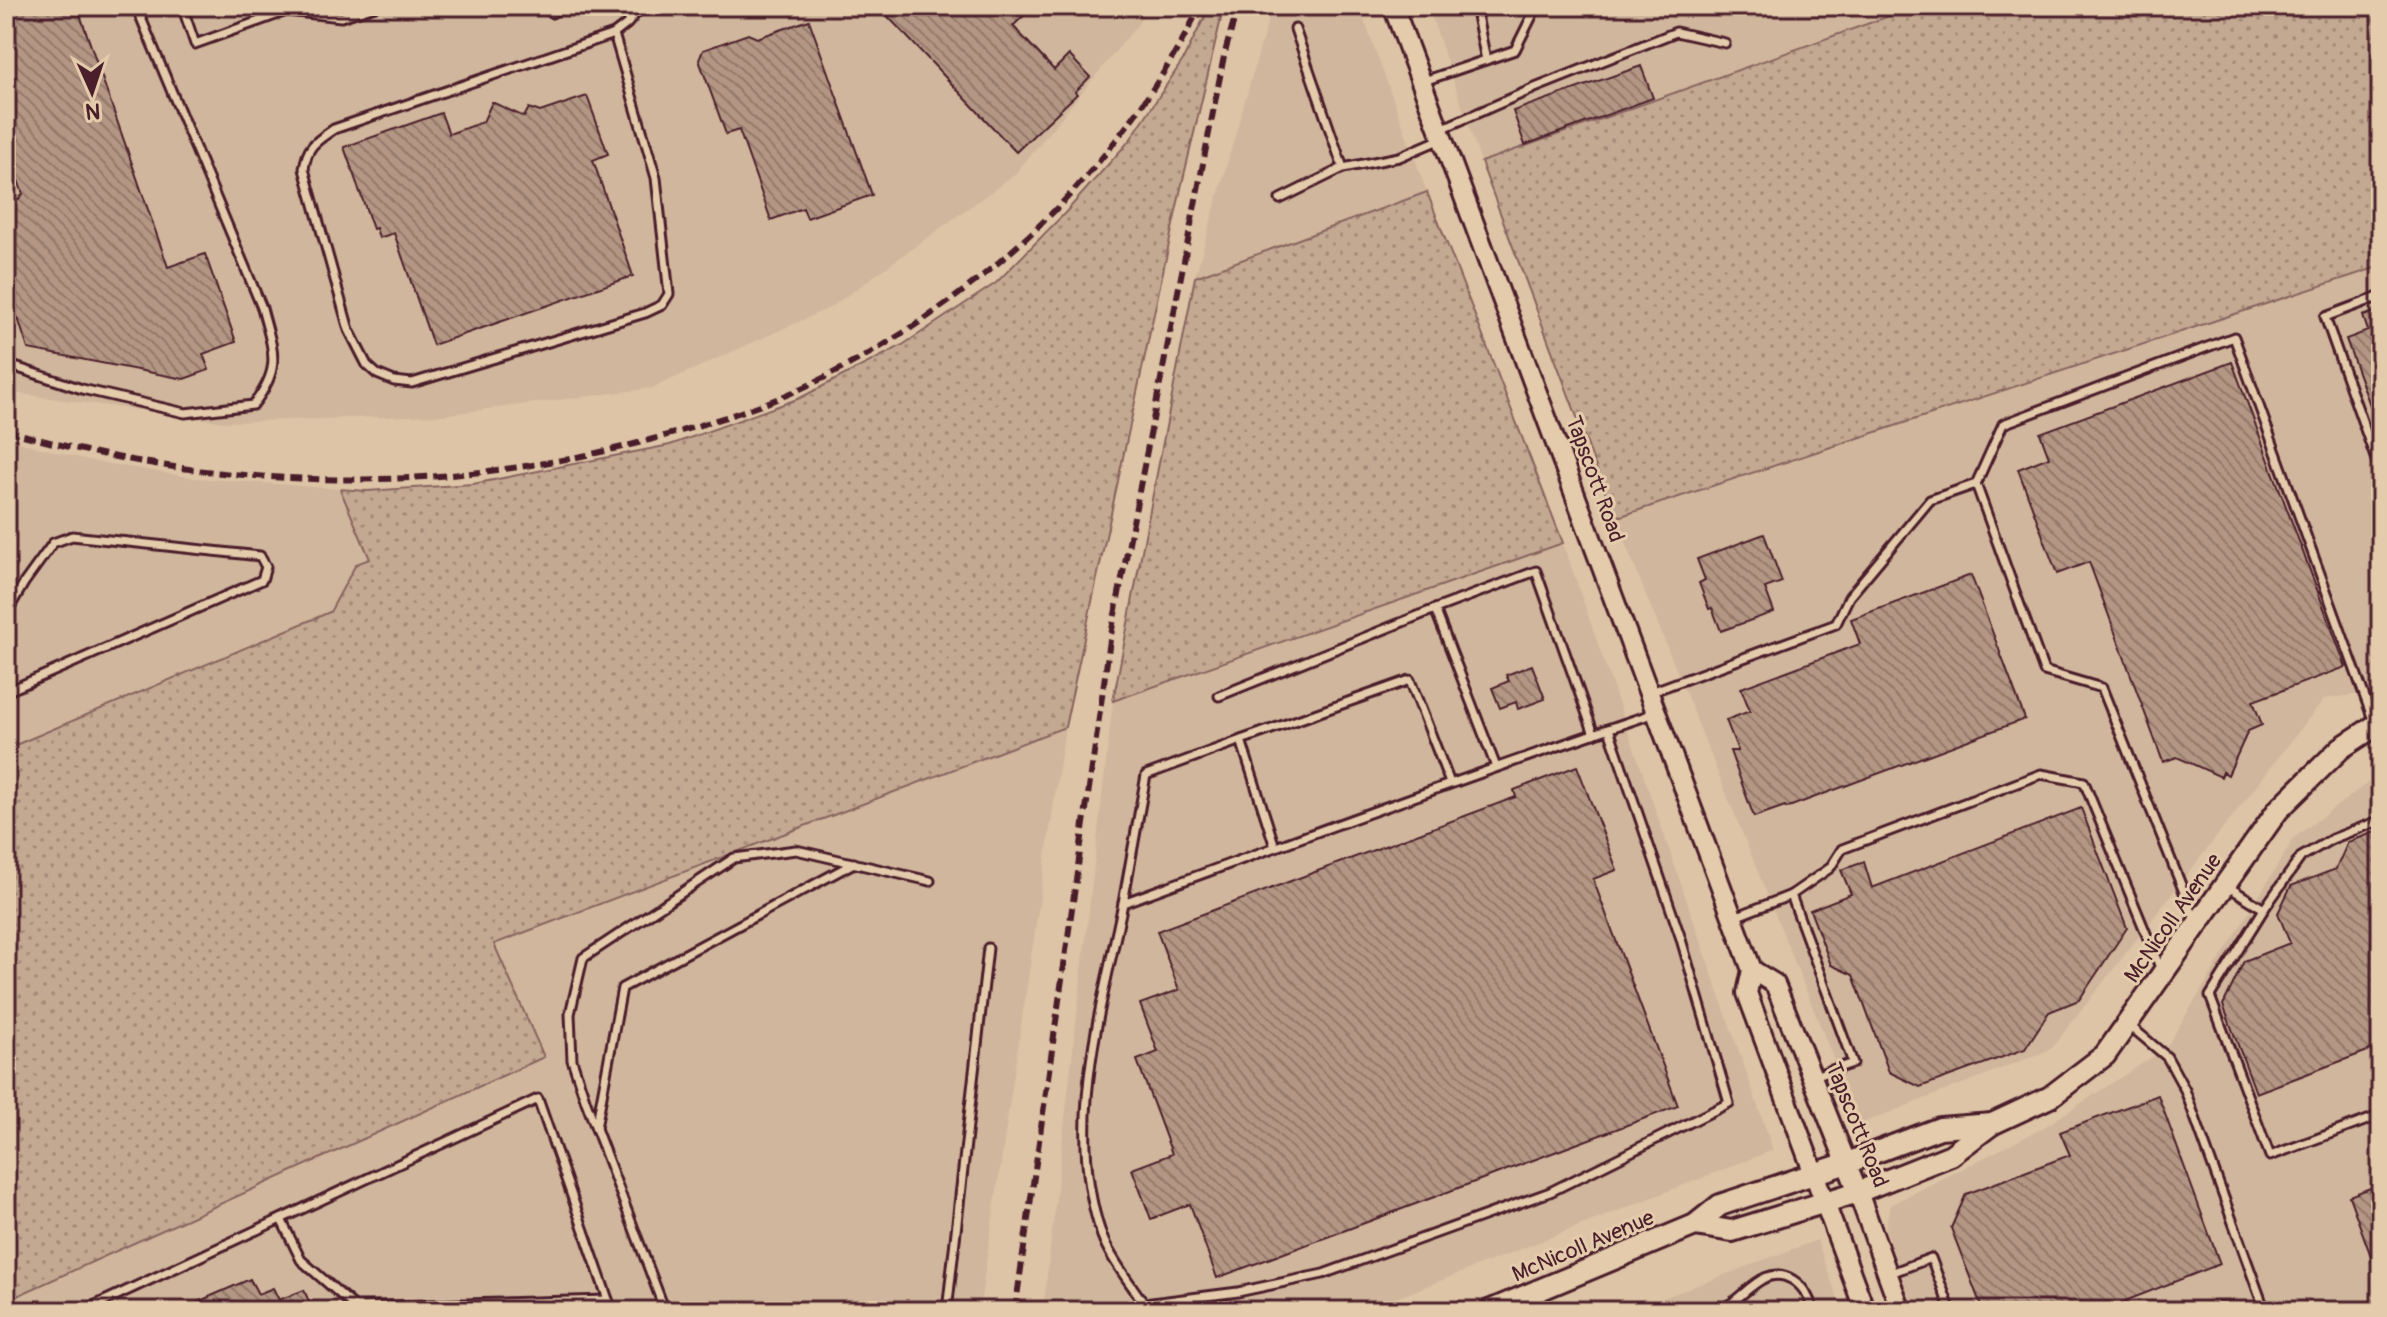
<svg xmlns="http://www.w3.org/2000/svg" width="2387" height="1317" viewBox="0 0 2387 1317" font-family="Pangolin,sans-serif">
  <style>
    .built { fill: #d0b69c }
    .grass { fill: url(#grass-dots); stroke: #87645e; stroke-width: 2 }
    .building { fill: url(#building-back-hatch); stroke: #4a1f2b; stroke-width: 2 }
    .lines { fill: none; stroke-linecap: round; stroke-linejoin: round }
    .service-casing { stroke: #4a1f2b; stroke-width: 13 }
    .tertiary-casing { stroke: #4a1f2b; stroke-width: 24 }
    .secondary-casing { stroke: #4a1f2b; stroke-width: 26 }
    .service { stroke: #e3cbab; stroke-width: 7 }
    .tertiary { stroke: #e3cbab; stroke-width: 18 }
    .secondary { stroke: #e3cbab; stroke-width: 20 }
    .rail { stroke: #4a1f2b; stroke-width: 6; stroke-dasharray: 12 6; stroke-linecap: butt }
    .labels { text-anchor: middle; dominant-baseline: central; stroke-width: 6; stroke-linejoin: round; paint-order: stroke }
    .street-label { font-size: 22px; fill: #4a1f2b; stroke: #e3cbab }
  </style>
  <defs>
    <pattern id="grass-dots" width="8" height="8" patternUnits="userSpaceOnUse" patternTransform="scale(2)"><rect width="8" height="8" fill="#c4a992"/><path d="M2 2h.1M6 6h.1" fill="none" stroke="#a18977" stroke-width="1.8" stroke-linecap="round"/></pattern>
    <pattern id="building-back-hatch" width="6" height="6" patternUnits="userSpaceOnUse" patternTransform="scale(2)"><rect width="6" height="6" fill="#b39683"/><path d="M-1 5l2 2M0 0l6 6M5-1l2 2" fill="none" stroke="#947a6b"/></pattern>
  </defs>
  <rect width="100%" height="100%" fill="#ddc4a6"/>
  <filter id="ink" filterUnits="userSpaceOnUse"><feTurbulence type="fractalNoise" baseFrequency=".0125" numOctaves="2"/><feDisplacementMap in="SourceGraphic" scale="16" xChannelSelector="R" yChannelSelector="G"/><feConvolveMatrix kernelMatrix="1 2 1 2 8 2 1 2 1" color-interpolation-filters="sRGB"/></filter>
  <g filter="url(#ink)">
    <g class="built">
      <polygon points="6,6 1147,6 1138,24 1014,175 831,307 652,388 442,415 225,422 6,392"/>
      <polygon points="1272,6 1359,6 1427,192 1195,277"/>
      <polygon points="1428,6 1917,6 1481,162"/>
      <polygon points="2381,266 2381,691 2324,699 2051,1049 1860,1124 1615,518"/>
      <polygon points="6,439 92,461 195,478 340,489 370,559 356,565 330,612 6,749"/>
      <polygon points="1563,543 1773,1150 1363,1311 1043,1311 1113,701"/>
      <polygon points="1065,727 979,1311 6,1311 6,1301 543,1057 493,944"/>
      <polygon points="2381,773 2381,1311 1914,1311 1885,1229 1890,1205 2043,1128 2166,1048 2295,837"/>
      <polygon points="1817,1240 1842,1311 1629,1311"/>
    </g>
    <g class="grass">
      <polygon points="1210,6 1224,6 1181,188 1065,727 494,944 544,1057 6,1301 6,749 330,612 356,564 370,559 340,489 367,491 473,484 670,445 800,398 901,346 996,283 1065,213 1130,140 1183,60"/>
      <polygon points="1917,6 2381,6 2381,266 1615,518 1481,162"/>
      <polygon points="1427,192 1563,543 1113,701 1195,277"/>
    </g>
    <g class="building">
      <polygon points="6,6 77,6 168,267 205,254 236,342 203,354 209,370 184,379 28,349 18,318 6,316 6,214 23,194 6,147"/>
      <polygon points="878,6 1034,6 1013,26 1054,70 1069,55 1090,77 1075,92 1077,94 1016,152"/>
      <polygon points="809,20 872,195 807,218 803,208 771,220 739,130 726,134 699,60 703,50 748,34 757,38"/>
      <polygon points="1641,66 1653,98 1525,145 1513,111"/>
      <polygon points="587,96 608,154 593,160 633,276 433,345 394,233 379,238 376,228 373,229 344,147 441,113 449,134 483,122 492,102 524,117 529,108 540,112"/>
      <polygon points="2381,310 2381,429 2379,430 2346,339 2368,331 2363,316"/>
      <polygon points="2232,362 2346,667 2253,701 2262,725 2248,731 2228,775 2223,772 2221,777 2177,757 2163,762 2089,562 2057,574 2018,469 2049,457 2040,433"/>
      <polygon points="1764,534 1782,582 1765,588 1774,612 1721,631 1712,608 1709,609 1699,583 1705,580 1697,559"/>
      <polygon points="1971,575 2025,719 1786,808 1785,806 1754,817 1730,751 1738,751 1726,720 1750,711 1741,688 1860,644 1851,619"/>
      <polygon points="1532,665 1545,699 1518,709 1516,702 1500,708 1492,688 1509,681 1506,675"/>
      <polygon points="1577,766 1617,870 1593,879 1678,1106 1217,1278 1190,1204 1151,1219 1132,1169 1172,1154 1137,1060 1158,1052 1140,1004 1179,990 1157,931 1516,797 1514,790"/>
      <polygon points="2081,808 2127,928 2079,1000 2049,1012 2025,1049 1920,1087 1889,1072 1853,975 1831,965 1810,910 1851,894 1841,870 1864,862 1872,888"/>
      <polygon points="2381,830 2381,1046 2256,1093 2223,1005 2244,961 2290,943 2278,913 2291,886 2336,869 2348,842"/>
      <polygon points="2158,1095 2220,1264 2125,1301 2129,1311 1983,1311 1951,1228 1966,1194 2070,1155 2060,1132"/>
      <polygon points="2381,1184 2381,1277 2379,1278 2349,1196"/>
      <polygon points="250,1279 258,1294 273,1288 279,1300 304,1290 313,1311 177,1311"/>
    </g>
    <g class="lines">
      <g class="service-casing">
        <g id="service">
          <polyline points="182,6 195,44 287,11 341,17 375,6"/>
          <polyline points="545,6 552,13 562,6"/>
          <polyline points="1475,6 1486,60"/>
          <polyline points="1295,29 1343,168"/>
          <path d="M614 34 656 178 669 294 662 305 645 313 412 383 394 381 377 374 367 365 349 330 304 169C307 146 315 142 334 129L614 34 627 24 642 6"/>
          <polyline points="1424,81 1515,50 1537,6"/>
          <polyline points="1441,129 1535,88 1676,32 1725,43"/>
          <polyline points="1280,199 1343,168 1399,157 1441,139"/>
          <polyline points="2381,296 2325,317 2381,474"/>
          <path d="M6 364 82 389 185 413 253 405C283 367 273 351 262 308L136 6"/>
          <polyline points="1976,484 2044,671 2102,688 2196,922"/>
          <polyline points="6,614 24,583 53,543 72,536 260,556 266,567 262,580 6,692"/>
          <polyline points="1651,692 1836,624 1849,597 1930,500 1976,484 2003,424 2234,337 2375,725"/>
          <polyline points="1219,696 1435,609"/>
          <path d="M1609 729 1680 936 1729 1103 1550 1192 1323 1274 1238 1292 1144 1304C1131 1284 1110 1258 1102 1236 1064 1127 1101 1011 1123 903 1300 838 1476 773 1655 713"/>
          <polyline points="1241,740 1410,680 1450,783"/>
          <polyline points="1496,767 1435,609 1536,571 1594,734"/>
          <polyline points="2227,886 2264,909 2301,857 2332,839 2381,820"/>
          <polyline points="1791,895 1830,868 1842,849 2041,774 2084,782 2161,970"/>
          <polyline points="1123,903 1146,775 1241,740 1275,847"/>
          <polyline points="2264,909 2210,996 2270,1156 2381,1115"/>
          <polyline points="1735,917 1791,895 1853,1063 1814,1076"/>
          <polyline points="2129,1025 2167,1057 2185,1090 2265,1311"/>
          <polyline points="596,1128 622,988 854,863"/>
          <polyline points="281,1219 301,1260 355,1307"/>
          <polyline points="1888,1274 1931,1258 1951,1311"/>
          <polyline points="83,1311 538,1099 612,1311"/>
          <polyline points="352,1311 355,1307 608,1300"/>
          <polyline points="665,1311 586,1102 572,1060 570,1014 583,958 734,858 796,850 930,881"/>
          <polyline points="947,1311 988,948"/>
          <path d="M1716 1311C1722 1308 1728 1306 1733 1302 1751 1288 1769 1265 1793 1280 1804 1287 1809 1298 1814 1311"/>
        </g>
      </g>
      <g class="tertiary-casing">
        <g id="tertiary">
          <polyline points="1393,6 1752,970 1747,993 1865,1311"/>
          <polyline points="1752,970 1775,984 1858,1192 1901,1311"/>
        </g>
      </g>
      <g class="secondary-casing">
        <g id="secondary">
          <polyline points="1695,1225 1732,1231 1858,1192 1951,1155 1992,1124 2050,1097 2105,1055 2278,810 2341,748 2381,722"/>
          <polyline points="1489,1311 1695,1225 1720,1205 1847,1163 1940,1128 1992,1124"/>
        </g>
      </g>
      <use href="#service" class="service"/>
      <use href="#tertiary" class="tertiary"/>
      <use href="#secondary" class="secondary"/>
      <g class="rail">
        <path d="M6 430C228 496 472 497 694 427 729 416 765 405 798 390 902 343 999 272 1076 188 1125 133 1168 73 1200 6"/>
        <polyline points="1015,1311 1110,640 1224,56 1238,6"/>
      </g>
    </g>
  </g>
  <g class="labels">
    <g class="street-label">
      <text transform="translate(1595 479) rotate(70)">Tapscott Road</text>
      <text transform="translate(2173 918) rotate(-55)">McNicoll Avenue</text>
      <text transform="translate(1857 1125) rotate(68)">Tapscott Road</text>
      <text transform="translate(1583 1246) rotate(-23)">McNicoll Avenue</text>
    </g>
  </g>
  <rect width="2387" height="1317" fill="none" stroke="#e3cbab" stroke-width="32"/>
  <rect x="16" y="16" width="2355" height="1285" fill="none" stroke="#4a1f2b" stroke-width="3" filter="url(#ink)"/>
  <g transform="translate(92 92) rotate(177)" stroke="#e3cbab" stroke-width="6" paint-order="stroke">
  <path d="M0-6L14 30L0 20L-14 30Z" fill="#4a1f2b"/>
  <text y="-12" font-size="22" font-weight="bold" text-anchor="middle" fill="#4a1f2b">N</text>
  </g>
</svg>
